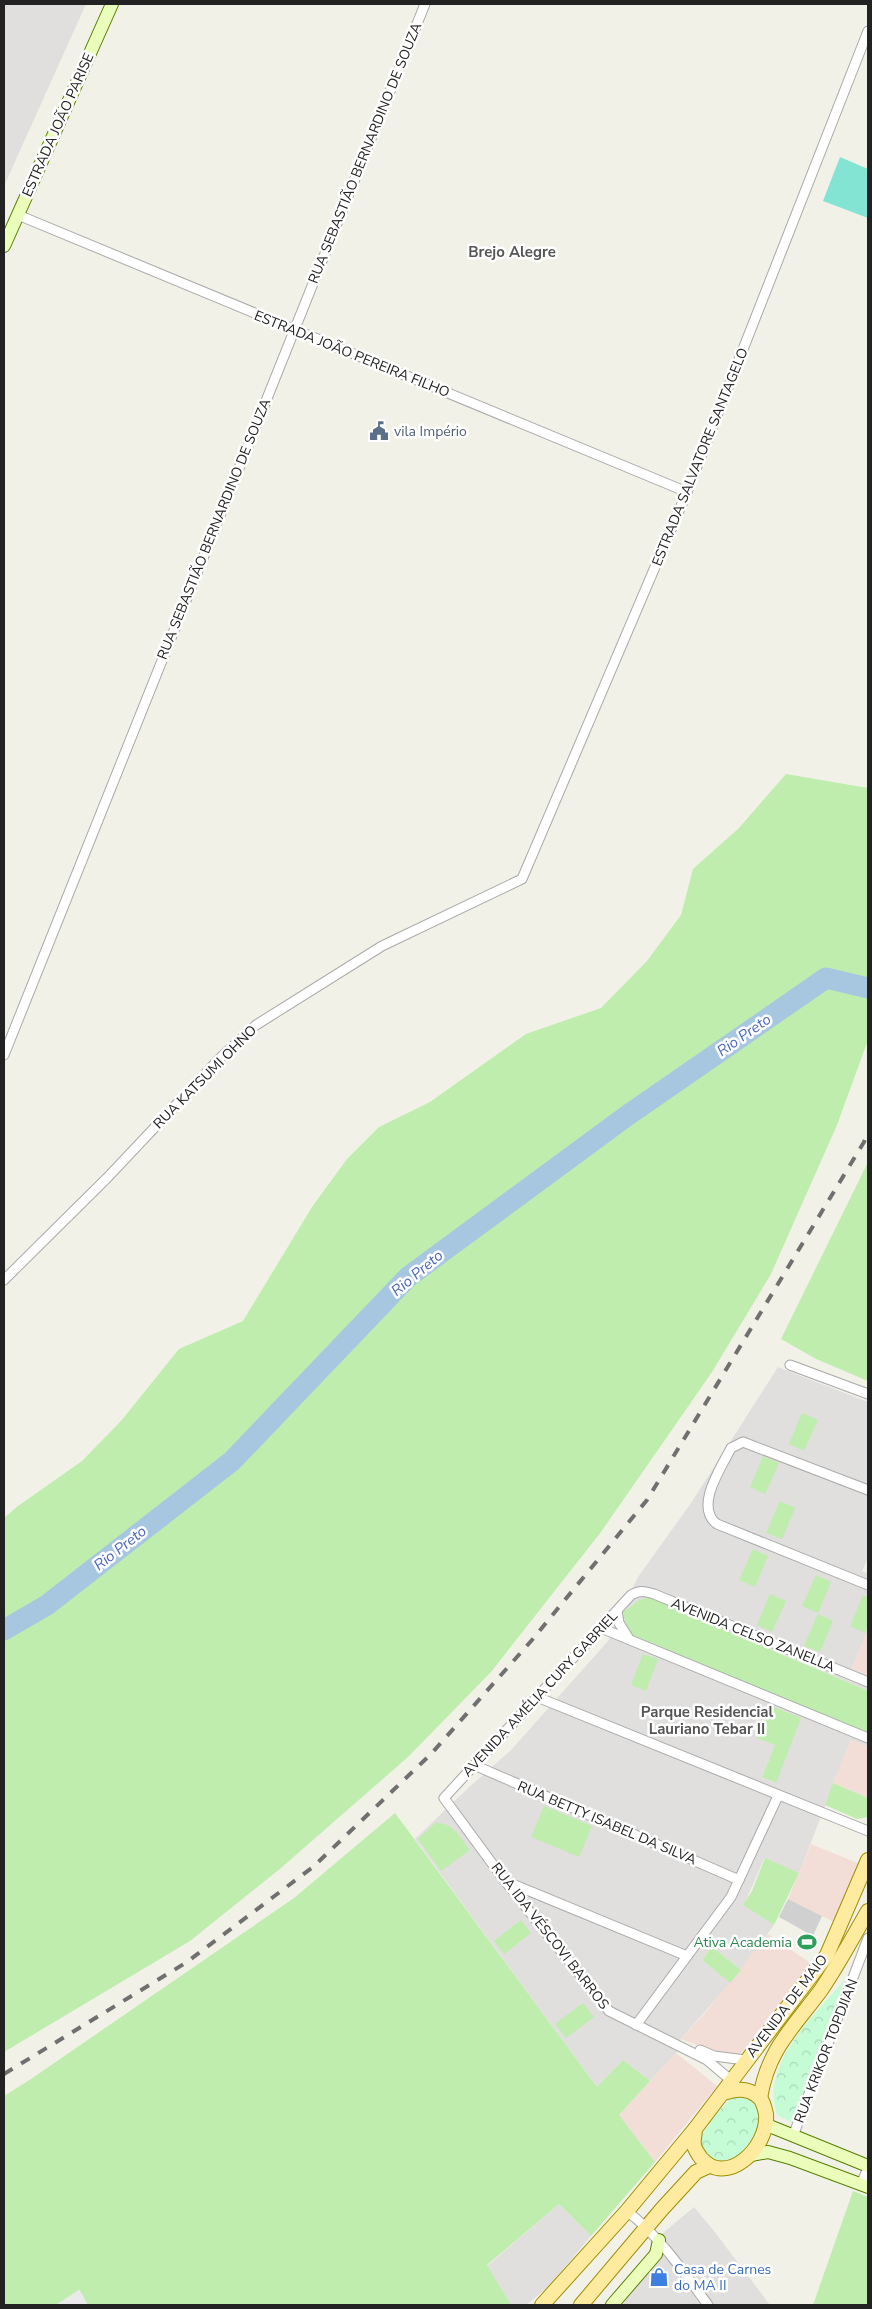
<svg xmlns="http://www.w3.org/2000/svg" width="872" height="2309" viewBox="0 0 872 2309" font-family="'Nunito Sans',sans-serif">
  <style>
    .residential { fill: #e0dfde; fill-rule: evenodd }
    .commercial { fill: #f3ded7 }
    .religious { fill: #d0d0d0 }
    .grass { fill: #beedad }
    .park { fill: url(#park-crowns) }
    .pitch { fill: #83e4d4 }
    .parking { fill: #eaeaea }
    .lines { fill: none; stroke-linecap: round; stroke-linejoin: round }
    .river { stroke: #a7c7e1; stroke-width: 21 }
    .street-casing { stroke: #a9a9a9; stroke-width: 11 }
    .secondary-casing { stroke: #568100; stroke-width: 14 }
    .primary-casing { stroke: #9f8e00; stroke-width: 16 }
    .street { stroke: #fff; stroke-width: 9 }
    .secondary { stroke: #ebfdbb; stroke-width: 12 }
    .primary { stroke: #ffeba0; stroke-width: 14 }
    .rail { stroke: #707070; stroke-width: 4; stroke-dasharray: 10 10; stroke-linecap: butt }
    .labels { text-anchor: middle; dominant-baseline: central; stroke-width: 5; stroke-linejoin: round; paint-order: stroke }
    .street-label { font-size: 14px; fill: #222; stroke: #fff }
    .service-label { font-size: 14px; fill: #4e5e75; stroke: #fff; text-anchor: start }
    .leisure-label { font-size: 14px; fill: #27864d; stroke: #fff; text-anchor: end }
    .shop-label { font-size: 14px; fill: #366cbe; stroke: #fff; text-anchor: start }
    .neighbourhood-label { font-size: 15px; font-weight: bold; fill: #555; stroke: #fff }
    .water-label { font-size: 15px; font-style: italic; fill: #4867b7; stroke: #fff }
  </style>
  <defs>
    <pattern id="park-crowns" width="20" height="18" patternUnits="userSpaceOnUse" patternTransform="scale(1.25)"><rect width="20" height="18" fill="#c5fcd6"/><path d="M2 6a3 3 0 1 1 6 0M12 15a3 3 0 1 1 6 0" fill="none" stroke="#a9d8b7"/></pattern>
  </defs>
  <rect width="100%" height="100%" fill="#f2f1e8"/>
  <g class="residential">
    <polygon points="4,4 86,4 4,186"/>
    <path d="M778 1367 868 1402V1557L862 1571 868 1574V1597L864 1595 865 1633 868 1626V1634H866L852 1668 868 1675V1691L648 1597 639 1600 623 1612 868 1734V1747L851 1740 799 1873 764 1859 744 1905 774 1925 741 1970 712 1947 702 1960 730 1983 681 2039 676 2053 650 2081 623 2060 597 2087 415 1839 467 1789 511 1750 608 1641 638 1577 691 1503ZM775 1745V1783L762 1777Z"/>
    <polygon points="559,2204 591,2236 547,2288 526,2305 511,2305 487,2266"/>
    <polygon points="694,2207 714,2231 770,2305 622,2305 662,2253 663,2233"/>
  </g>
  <g class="commercial">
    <polygon points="866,1633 868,1634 868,1675 852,1669"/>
    <polygon points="851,1740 868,1747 868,1798 833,1783"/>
    <polygon points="811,1844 860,1864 834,1922 788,1899"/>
    <polygon points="768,1934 809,1962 803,1976 748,2046 740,2054 728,2057 681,2039 705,2013"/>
    <polygon points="676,2053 717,2086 655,2162 619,2115"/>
  </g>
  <polygon class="religious" points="788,1899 822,1916 813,1936 779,1917"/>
  <g class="grass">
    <polygon points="786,774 868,788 868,1040 837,1125 771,1274 712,1372 601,1532 491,1672 408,1757 281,1868 190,1941 4,2052 4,1518 18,1506 82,1461 121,1421 179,1349 243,1321 312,1207 347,1159 379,1127 430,1102 526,1034 601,1008 647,961 681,915 693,869 739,828"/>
    <polygon points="868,1162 868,1381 816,1359 781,1339"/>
    <polygon points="802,1413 818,1420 804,1451 789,1444"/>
    <polygon points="763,1456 779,1463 765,1494 750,1487"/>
    <polygon points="780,1501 795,1508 782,1539 766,1533"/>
    <polygon points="753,1549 768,1556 755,1587 739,1580"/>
    <polygon points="816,1575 831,1582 818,1613 802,1606"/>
    <polygon points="770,1594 786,1601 772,1632 757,1625"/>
    <polygon points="863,1595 868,1597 868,1626 865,1633 850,1626"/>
    <polygon points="648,1597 868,1691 868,1734 628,1633 623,1612 639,1600"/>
    <polygon points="818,1614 833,1621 820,1652 804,1646"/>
    <polygon points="643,1654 658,1659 646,1691 631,1685"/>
    <polygon points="769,1705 801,1718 776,1783 762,1777 775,1745 757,1738"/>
    <polygon points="833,1783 868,1798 868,1817 857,1819 825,1805"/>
    <polygon points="544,1806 592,1826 579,1857 531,1837"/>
    <polygon points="395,1813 597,2087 623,2060 650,2081 619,2115 655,2162 591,2236 559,2204 487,2265 511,2305 88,2305 79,2290 56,2305 4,2305 4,2096 31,2079 294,1898"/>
    <path d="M435 1823C453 1822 459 1836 470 1850L441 1871 418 1839Z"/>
    <polygon points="765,1858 799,1873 774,1925 743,1905 752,1891"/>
    <polygon points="521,1920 531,1933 504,1954 494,1941"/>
    <polygon points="712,1947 741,1970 730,1983 702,1960"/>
    <polygon points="583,2003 594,2017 566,2038 555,2024"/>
    <polygon points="853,2191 868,2197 868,2305 813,2305"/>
  </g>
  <g class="park">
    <path d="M845 1979 793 2123 777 2115C759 2064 815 2015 845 1979Z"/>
    <path d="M738 2094 756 2101C766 2128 750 2159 719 2161 713 2161 706 2157 701 2154L699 2138 709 2125 711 2114C728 2108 725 2099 738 2094Z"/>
  </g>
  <polygon class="pitch" points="840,157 868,169 868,218 823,201"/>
  <polygon class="parking" points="79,2289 88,2305 56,2305 79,2290"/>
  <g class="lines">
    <polyline class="river" points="4,1630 47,1605 232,1461 408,1277 628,1115 826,978 868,988"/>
    <g class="street-casing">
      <g id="street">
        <polyline points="18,215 687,492"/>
        <polyline points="4,1055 425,4"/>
        <polyline points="4,1280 108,1177 220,1058 256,1025 382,946 522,879 687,492 868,31"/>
        <polyline points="790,1365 868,1394"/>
        <path d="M868 1490 743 1442 731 1448C721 1468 694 1507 717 1524L868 1585"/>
        <polyline points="617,1611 619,1623 629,1639"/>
        <polyline points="601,1628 868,1738"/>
        <polyline points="537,1697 868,1831"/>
        <polyline points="474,1765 739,1880"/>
        <polyline points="505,1881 687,1956"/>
        <polyline points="636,2025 731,1897 778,1796"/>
        <polyline points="700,2050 714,2056 745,2060"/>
        <path d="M733 2082 707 2060 609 2011 505 1881 444 1798 631 1595C640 1590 644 1591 654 1594L868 1682"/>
        <polyline points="793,2136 868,1938"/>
        <polyline points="861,2184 868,2168"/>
        <path d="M627 2211C660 2237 683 2271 708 2305"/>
      </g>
    </g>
    <g class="secondary-casing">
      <g id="secondary">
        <polyline points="4,246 112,4"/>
        <polyline points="767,2125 868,2166"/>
        <polyline points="751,2155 768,2152 790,2158 868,2187"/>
        <polyline points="612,2305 656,2254 659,2240"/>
      </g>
    </g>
    <g class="primary-casing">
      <g id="primary">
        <path d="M723 2093C736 2089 747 2087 759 2097 763 2101 765 2109 766 2114 769 2148 726 2188 701 2158 698 2154 695 2150 694 2145 693 2140 695 2134 695 2129L827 1955 868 1860"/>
        <path d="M760 2098C768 2049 793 2028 821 1990 838 1965 853 1937 868 1911"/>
        <polyline points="542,2305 627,2211 695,2129"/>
        <polyline points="581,2305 662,2209 696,2172 709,2166"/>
      </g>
    </g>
    <use href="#street" class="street"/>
    <use href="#secondary" class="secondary"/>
    <use href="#primary" class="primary"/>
    <polyline class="rail" points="4,2074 187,1962 313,1867 431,1754 532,1640 647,1500 864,1142 868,1131"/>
  </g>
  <defs>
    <g id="civic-bare" transform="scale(1.5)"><path d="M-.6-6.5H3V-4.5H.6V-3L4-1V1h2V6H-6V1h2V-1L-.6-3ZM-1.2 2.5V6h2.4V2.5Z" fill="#5c6f8a" stroke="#fff" stroke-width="2.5" paint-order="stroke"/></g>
    <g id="stadium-bare" transform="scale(1.5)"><path d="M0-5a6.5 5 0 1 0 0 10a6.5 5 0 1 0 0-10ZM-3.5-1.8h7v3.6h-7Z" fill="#2e9e5b" stroke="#fff" stroke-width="2.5" paint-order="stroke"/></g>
    <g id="shop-bare" transform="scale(1.5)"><path d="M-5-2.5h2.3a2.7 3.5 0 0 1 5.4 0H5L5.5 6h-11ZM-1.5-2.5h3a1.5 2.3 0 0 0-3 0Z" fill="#3f7fe0" stroke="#fff" stroke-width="2.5" paint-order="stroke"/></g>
  </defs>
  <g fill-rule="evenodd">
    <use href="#civic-bare" x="379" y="431"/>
    <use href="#stadium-bare" x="807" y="1942"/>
    <use href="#shop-bare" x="659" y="2277"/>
  </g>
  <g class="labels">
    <g class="street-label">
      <text transform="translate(58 125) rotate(-66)">ESTRADA JOÃO PARISE</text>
      <text transform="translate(365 153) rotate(-68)">RUA SEBASTIÃO BERNARDINO DE SOUZA</text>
      <text transform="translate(352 354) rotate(22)">ESTRADA JOÃO PEREIRA FILHO</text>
      <text transform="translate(700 457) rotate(-68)">ESTRADA SALVATORE SANTAGELO</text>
      <text transform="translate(214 529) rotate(-68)">RUA SEBASTIÃO BERNARDINO DE SOUZA</text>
      <text transform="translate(205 1077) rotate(-45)">RUA KATSUMI OHNO</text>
      <text transform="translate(753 1635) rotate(22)">AVENIDA CELSO ZANELLA</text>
      <text transform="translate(540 1694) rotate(-47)">AVENIDA AMÉLIA CURY GABRIEL</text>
      <text transform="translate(607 1823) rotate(23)">RUA BETTY ISABEL DA SILVA</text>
      <text transform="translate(550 1936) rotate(52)">RUA IDA VÉSCOVI BARROS</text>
      <text transform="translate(787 2006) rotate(-53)">AVENIDA DE MAIO</text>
      <text transform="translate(826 2051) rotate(-69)">RUA KRIKOR TOPDJIAN</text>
    </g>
    <g class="service-label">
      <text x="394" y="431">vila Império</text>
    </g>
    <g class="leisure-label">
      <text x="792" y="1942">Ativa Academia</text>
    </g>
    <g class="shop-label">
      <text x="674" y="2269">Casa de Carnes<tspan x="674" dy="16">do MA II</tspan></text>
    </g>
    <g class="neighbourhood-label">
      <text x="512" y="252">Brejo Alegre</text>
      <text x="707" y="1712">Parque Residencial<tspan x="707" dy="17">Lauriano Tebar II</tspan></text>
    </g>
    <g class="water-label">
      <text transform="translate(744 1035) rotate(-35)">Rio Preto</text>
      <text transform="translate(417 1273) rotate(-40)">Rio Preto</text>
      <text transform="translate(120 1548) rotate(-38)">Rio Preto</text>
    </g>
  </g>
  <rect width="872" height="2309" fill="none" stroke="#222222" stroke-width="10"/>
</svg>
